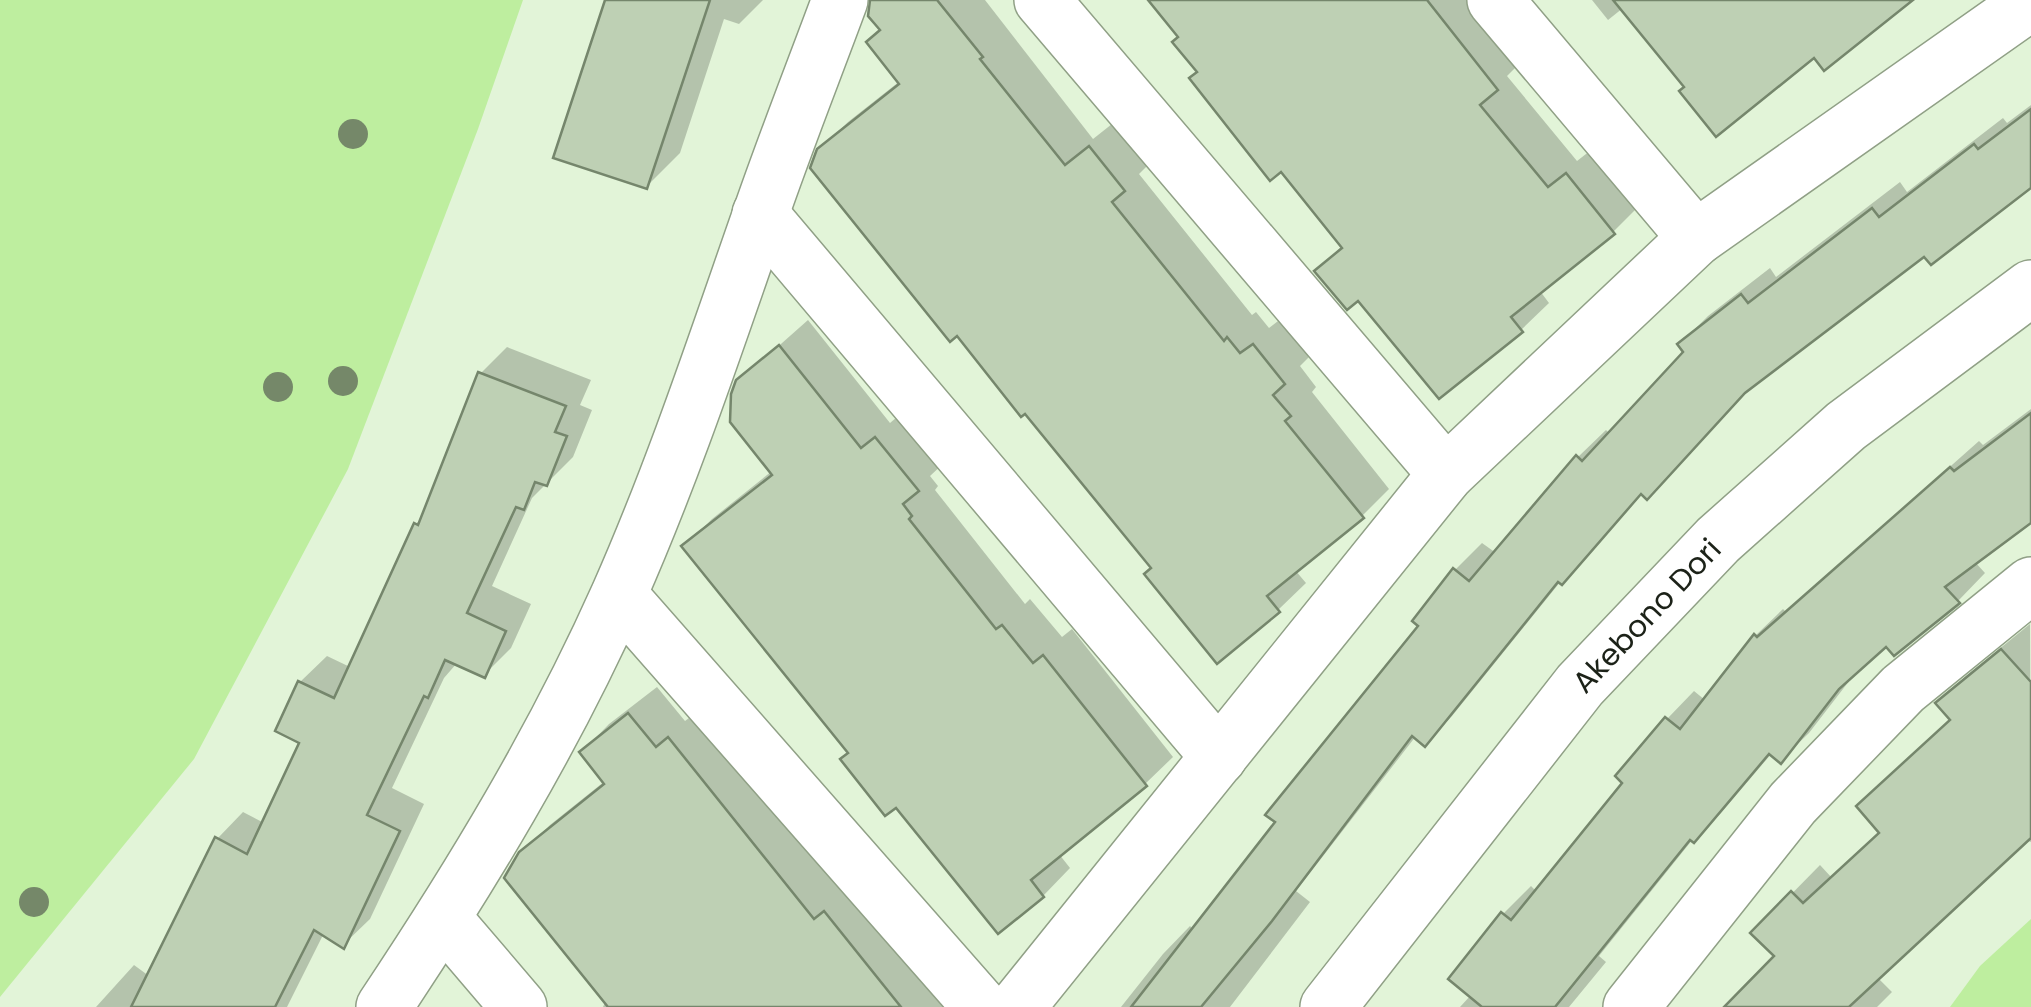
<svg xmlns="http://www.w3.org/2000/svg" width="2031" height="1007" viewBox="0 0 2031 1007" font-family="Poppins,sans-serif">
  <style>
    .green { fill: #beee9f }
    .shadow { fill: #0003 }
    .building { fill: #bed0b4; stroke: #75866c; stroke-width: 2.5 }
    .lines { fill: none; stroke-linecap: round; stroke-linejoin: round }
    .minor-casing { stroke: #90a086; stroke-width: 58 }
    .minor { stroke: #fff; stroke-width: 55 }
    .tree { fill: #758869 }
    .labels { text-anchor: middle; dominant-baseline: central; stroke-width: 8; stroke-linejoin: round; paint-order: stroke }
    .street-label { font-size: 30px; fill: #1c2218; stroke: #e2f4d8 }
  </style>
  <rect width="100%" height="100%" fill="#e2f4d8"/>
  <g class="green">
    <polygon points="0,0 523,0 478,129 348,469 194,759 0,997"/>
    <polygon points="2031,919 2031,1007 1950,1007 1980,966"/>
  </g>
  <g class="shadow">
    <polygon points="608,0 763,0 739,24 724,19 680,153 647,186"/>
    <polygon points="881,0 985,0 1093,139 1117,120 1151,162 1139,174 1252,315 1256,312 1269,328 1282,318 1311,355 1300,366 1316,387 1312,392 1389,489 1362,516 1295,570 1306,583 1278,610 1154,568 819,151 848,122 900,81 882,29"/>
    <polygon points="1151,0 1466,0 1517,66 1507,76 1577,161 1595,147 1640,205 1613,232 1540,291 1549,303 1521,330 1358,297 1317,271 1343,245 1199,71 1180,37"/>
    <polygon points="1592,0 1904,0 1814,54 1687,87 1623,8 1608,20"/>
    <polygon points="2031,105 2031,185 1925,253 1751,385 1643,493 1589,554 1561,581 1452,716 1425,744 1416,736 1296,891 1310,902 1230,1007 1121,1007 1163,954 1190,926 1194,930 1278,822 1422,626 1455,570 1482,543 1496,553 1578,457 1606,430 1610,434 1686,352 1680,344 1708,316 1770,268 1776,277 1900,182 1907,192 2003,118 2007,123"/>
    <polygon points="808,320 890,423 904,411 945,462 930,476 938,486 935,490 1025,604 1030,599 1062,637 1072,629 1173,757 1145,784 1059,854 1070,868 1043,896 684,547 712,519 772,471 738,382"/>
    <polygon points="507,347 591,380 580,405 592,410 573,457 532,498 492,586 531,604 511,648 484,675 457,663 444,678 392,788 424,804 370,919 343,945 324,933 287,1007 96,1007 134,965 149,976 217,839 243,812 264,823 303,742 300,682 327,656 350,667 416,524 424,516 481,373"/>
    <polygon points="2031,409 2031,520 1975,562 1985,573 1958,601 1894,653 1886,643 1860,667 1809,733 1781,760 1772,753 1721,813 1693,839 1599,956 1606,962 1569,1007 1460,1007 1471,995 1451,979 1503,914 1531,886 1537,892 1626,782 1667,719 1694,691 1705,700 1755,636 1783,609 1786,612 1979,441 1983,445"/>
    <polygon points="2030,624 2031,842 2026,840 1877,977 1892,992 1877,1007 1728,1007 1777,956 1753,933 1820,865 1832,878 1882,832 1952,719 1939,703 1966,676"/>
    <polygon points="657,687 685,721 697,712 843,893 852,885 950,1007 603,1007 606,1000 521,854 550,825 605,781 582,752 609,724"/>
  </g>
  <g class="building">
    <polygon points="605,0 710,0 647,189 553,158"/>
    <polygon points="870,0 937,0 983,57 980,59 1065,165 1089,146 1125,191 1112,202 1224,341 1227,337 1240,353 1253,344 1285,384 1273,395 1291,416 1285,421 1364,518 1267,596 1280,612 1217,664 1144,574 1151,568 1025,414 1021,417 957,336 950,342 810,168 817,149 899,84 866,42 880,30 868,16"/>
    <polygon points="1148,0 1427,0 1498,90 1480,105 1548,187 1566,173 1615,234 1511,317 1523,332 1439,399 1358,301 1347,310 1314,271 1342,248 1281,172 1270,181 1189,78 1197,72 1172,42 1178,37"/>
    <polygon points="1613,0 1913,0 1824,71 1814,58 1716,137 1679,91 1684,87"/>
    <polygon points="2031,109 2031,188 1931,265 1924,257 1745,393 1647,500 1641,494 1562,585 1558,582 1425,747 1412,736 1272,921 1201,1007 1131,1007 1275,822 1265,815 1418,626 1412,621 1453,568 1469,581 1576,455 1582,461 1683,352 1677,344 1741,294 1748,303 1872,208 1879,217 1974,144 1978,149"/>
    <polygon points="779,345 861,448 875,437 919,491 903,504 912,516 909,519 996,629 1002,625 1033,663 1043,655 1147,786 1031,880 1044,897 998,934 896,808 885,816 840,759 848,753 681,546 772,475 730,422 731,394 736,380"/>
    <polygon points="478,372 566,406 555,432 567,436 547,486 535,482 524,510 516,507 467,613 506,631 485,678 445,660 428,698 424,696 367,815 400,831 344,949 314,930 275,1007 131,1007 215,837 247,854 299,743 275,731 298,681 334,698 414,523 418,525"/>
    <polygon points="2031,413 2031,523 1945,587 1960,603 1894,656 1886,647 1839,689 1781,764 1769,754 1694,843 1690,840 1555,1007 1482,1007 1448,979 1501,912 1511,920 1622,783 1615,776 1665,717 1680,729 1754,634 1757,637 1950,467 1954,471"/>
    <polygon points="2001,649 2031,682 2031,838 1849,1007 1724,1007 1774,956 1750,933 1791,891 1803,903 1879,833 1856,806 1950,720 1935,703"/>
    <polygon points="628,713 656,747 668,737 814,919 824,911 901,1007 608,1007 504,878 519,852 604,784 579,752"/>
  </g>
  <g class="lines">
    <g class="minor-casing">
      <g id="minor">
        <polyline points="1042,0 1446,474"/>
        <polyline points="1495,0 1696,238"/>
        <polyline points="760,214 1219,757"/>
        <polyline points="619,595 981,1007"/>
        <polyline points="443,918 519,1007"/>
        <path d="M384 1007C472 875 554 740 619 594 673 472 715 345 759 219 784 146 813 73 840 0"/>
        <polyline points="1017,1007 1446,474 1696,238 2031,2"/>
        <path id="s1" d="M1328 1007 1580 685 1718 540 1846 426 2031 288"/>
        <polyline points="1631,1007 1793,803 1903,689 2031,585"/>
      </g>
    </g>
    <use href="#minor" class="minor"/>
  </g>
  <g class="tree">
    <circle cx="353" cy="134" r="15"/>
    <circle cx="343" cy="381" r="15"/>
    <circle cx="278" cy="387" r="15"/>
    <circle cx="34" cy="902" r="15"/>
  </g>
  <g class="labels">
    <g class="street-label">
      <text stroke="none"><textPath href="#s1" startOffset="505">Akebono Dori</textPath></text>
    </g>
  </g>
</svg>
